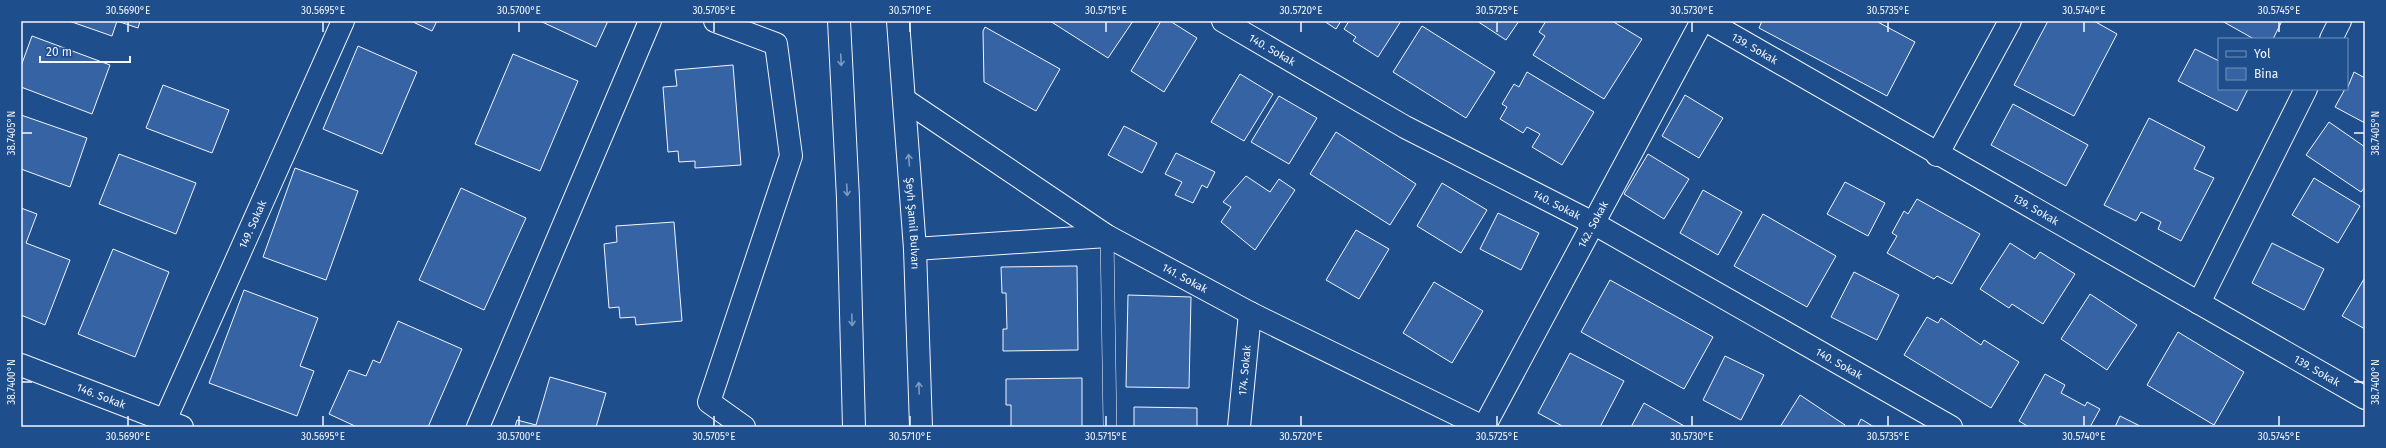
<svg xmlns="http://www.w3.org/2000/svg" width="2386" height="448" viewBox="0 0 2386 448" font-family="'Fira Sans',sans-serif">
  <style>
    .building { fill: #3563a3; stroke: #f2f6ff }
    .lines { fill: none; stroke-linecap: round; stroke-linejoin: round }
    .service-casing { stroke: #f2f6ff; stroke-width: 14 }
    .minor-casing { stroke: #f2f6ff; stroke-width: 24 }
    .tertiary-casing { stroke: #f2f6ff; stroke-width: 24 }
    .secondary-casing { stroke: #f2f6ff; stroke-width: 24 }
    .service { stroke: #1f4e8c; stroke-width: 13 }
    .minor { stroke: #1f4e8c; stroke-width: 22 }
    .tertiary { stroke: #1f4e8c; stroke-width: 22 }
    .secondary { stroke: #1f4e8c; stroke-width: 22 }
    .oneway { stroke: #7e9ac0 }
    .ticks { fill: none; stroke: #f2f6ff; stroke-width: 1.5 }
    .labels { text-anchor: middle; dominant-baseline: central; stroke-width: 3; stroke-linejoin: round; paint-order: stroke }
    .street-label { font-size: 11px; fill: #f2f6ff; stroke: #1f4e8c }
    .neatline { fill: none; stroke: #f2f6ff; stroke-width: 1.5 }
    .ticks-label { font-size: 10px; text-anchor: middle; fill: #f2f6ff }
  </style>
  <rect width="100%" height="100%" fill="#1f4e8c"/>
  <g class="building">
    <polygon points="69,21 140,21 138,28 117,21 112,36"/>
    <polygon points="411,21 437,21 432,31"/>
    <polygon points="540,21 608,21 596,47"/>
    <polygon points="1050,21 1133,21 1108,58"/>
    <polygon points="1161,21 1170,21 1197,38 1164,92 1131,71"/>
    <polygon points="1324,21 1341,21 1336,29"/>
    <polygon points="1349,21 1401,21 1378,57 1353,41 1356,37 1344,29"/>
    <polygon points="1477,21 1519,21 1506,40"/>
    <polygon points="1546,21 1612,21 1642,39 1604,99 1533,55 1545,36 1539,32"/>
    <polygon points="1762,21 1876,21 1915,42 1887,96 1759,28"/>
    <polygon points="2048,21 2094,21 2117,34 2074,116 2014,85"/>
    <polygon points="2222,21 2282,21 2273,39 2254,39"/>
    <polygon points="1422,26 1495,72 1466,118 1393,72"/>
    <polygon points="985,27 1060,69 1036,111 984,82 983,31"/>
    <polygon points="32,36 110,65 92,114 21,87 21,66"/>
    <polygon points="358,46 417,72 382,154 323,129"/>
    <polygon points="2195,49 2219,61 2219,89 2248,89 2237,111 2178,81"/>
    <polygon points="513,54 578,81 540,171 475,144"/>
    <polygon points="733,65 741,165 695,168 695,161 679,162 678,151 668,152 663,87 677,86 675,70"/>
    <polygon points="1527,72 1594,112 1562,165 1532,147 1540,134 1527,127 1523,133 1500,119 1507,107 1502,104 1514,84 1519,87"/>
    <polygon points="2354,72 2365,78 2365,123 2335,107 2345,89 2347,89"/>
    <polygon points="1240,74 1273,94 1244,141 1211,122"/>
    <polygon points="163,85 229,110 212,153 146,128"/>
    <polygon points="1685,95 1723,118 1699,158 1662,136"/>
    <polygon points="1279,96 1317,118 1289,164 1251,142"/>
    <polygon points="2013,104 2088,145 2066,186 1991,145"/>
    <polygon points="21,115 87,138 70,187 21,169"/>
    <polygon points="2149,118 2205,147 2194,169 2214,178 2181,241 2158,229 2161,222 2141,212 2136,221 2104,205"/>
    <polygon points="2329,122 2365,147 2365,187 2361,192 2306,155"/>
    <polygon points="1124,126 1157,143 1142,173 1108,155"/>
    <polygon points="1336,132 1416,184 1390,225 1310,174"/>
    <polygon points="1176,153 1215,172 1207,188 1202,185 1193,203 1175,195 1182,182 1165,174"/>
    <polygon points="119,154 196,183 176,234 99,204"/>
    <polygon points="1648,154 1689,179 1664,219 1624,194"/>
    <polygon points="295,168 358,191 326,280 263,257"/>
    <polygon points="1246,176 1270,192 1279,179 1295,190 1255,250 1221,222 1231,207 1223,202"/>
    <polygon points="2314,178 2360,206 2338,243 2292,215"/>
    <polygon points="1845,182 1885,203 1868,236 1827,214"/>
    <polygon points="1442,183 1487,210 1461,253 1417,226"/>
    <polygon points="461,188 526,218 484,310 419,280"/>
    <polygon points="1703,190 1742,212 1718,255 1680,233"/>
    <polygon points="1917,199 1980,234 1952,284 1937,276 1934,279 1887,253 1897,236 1892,233 1904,211 1908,214"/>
    <polygon points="21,208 37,214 26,243 70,260 45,325 21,315"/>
    <polygon points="1498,213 1539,233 1521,270 1480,249"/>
    <polygon points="1763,214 1836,256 1807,307 1734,266"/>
    <polygon points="674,222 682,321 636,325 635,317 620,318 619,307 609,308 604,244 617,242 616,226"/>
    <polygon points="1356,230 1389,249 1359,299 1326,280"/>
    <polygon points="2010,243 2035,259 2040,252 2075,274 2043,324 2012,304 2009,308 1980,289"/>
    <polygon points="2272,243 2324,269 2304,310 2252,283"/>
    <polygon points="113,249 169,272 135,357 78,334"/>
    <polygon points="1077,266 1078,350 1003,351 1003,329 1007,329 1006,293 1002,293 1001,267"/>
    <polygon points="1854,272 1899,295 1877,340 1831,317"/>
    <polygon points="2364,279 2365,280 2365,329 2342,316"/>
    <polygon points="1610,280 1713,337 1684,389 1581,332"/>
    <polygon points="1434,282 1483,311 1452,363 1403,333"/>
    <polygon points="244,290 318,318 300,366 314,371 297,416 209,383"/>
    <polygon points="2090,294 2137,325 2107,370 2061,339"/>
    <polygon points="1128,295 1191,297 1189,388 1126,387"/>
    <polygon points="1927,317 1938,323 1941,318 1981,345 1984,340 2019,362 1991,408 1904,355"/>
    <polygon points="398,321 462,349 428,427 357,427 329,414 349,370 366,376 373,360 380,363"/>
    <polygon points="2178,332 2244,372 2214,425 2147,385"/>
    <polygon points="1570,353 1624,381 1600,427 1564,427 1538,413"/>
    <polygon points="1725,356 1764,375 1741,420 1703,400"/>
    <polygon points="2045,374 2065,385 2061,393 2085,406 2087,402 2100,409 2090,427 2029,427 2019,421"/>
    <polygon points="550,377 606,393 596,427 515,427 517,420 536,425"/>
    <polygon points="1082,378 1082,427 1011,427 1011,405 1006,405 1006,379"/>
    <polygon points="1800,395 1845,425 1844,427 1780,427"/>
    <polygon points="1644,403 1686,427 1631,427"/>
    <polygon points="1134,407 1197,408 1197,427 1134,427"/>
    <polygon points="2120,416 2142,427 2115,427"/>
    <polygon points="1861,419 1874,427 1857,427"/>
  </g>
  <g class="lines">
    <g class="service-casing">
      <polyline id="service" points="1107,236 1110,427"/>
    </g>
    <g class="minor-casing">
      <g id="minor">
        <polyline points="715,21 776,44 791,156 709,402 744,427"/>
        <path id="s1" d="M1223 21 1405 127 1593 223 1951 427"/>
        <path id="s2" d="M1707 21 2365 398"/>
        <polyline points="2331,39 2340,21"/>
        <path id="s3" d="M905 100 1107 236 1250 313 1483 427"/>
        <polyline points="1937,155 2010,21"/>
        <polyline points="915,249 1107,236"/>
        <polyline points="2199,303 2306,89"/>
        <path id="s4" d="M162 427 343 21"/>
        <polyline points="478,427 650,21"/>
        <path id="s5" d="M1239 427 1250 313"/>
      </g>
    </g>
    <g class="tertiary-casing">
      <g id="tertiary">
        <path id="s6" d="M21 365 182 427"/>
        <path id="s7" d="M1484 427 1702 21"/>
      </g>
    </g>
    <g class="secondary-casing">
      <g id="secondary">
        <polyline points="839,21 848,198 854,427"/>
        <path id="s8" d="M898 21 915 249 921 427"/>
      </g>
    </g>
    <use href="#service" class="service"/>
    <use href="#minor" class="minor"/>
    <use href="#tertiary" class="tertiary"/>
    <use href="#secondary" class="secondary"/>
  </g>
  <defs><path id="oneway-shaft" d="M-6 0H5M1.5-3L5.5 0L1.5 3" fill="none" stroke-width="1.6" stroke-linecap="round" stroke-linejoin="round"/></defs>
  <g class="oneway">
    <use href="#oneway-shaft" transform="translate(841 60) rotate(87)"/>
    <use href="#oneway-shaft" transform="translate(909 160) rotate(-94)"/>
    <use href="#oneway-shaft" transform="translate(847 190) rotate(87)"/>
    <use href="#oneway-shaft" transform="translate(852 320) rotate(88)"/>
    <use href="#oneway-shaft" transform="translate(919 388) rotate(-92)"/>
  </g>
  <path class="ticks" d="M128 22V32M323 22V32M519 22V32M714 22V32M910 22V32M1106 22V32M1301 22V32M1497 22V32M1692 22V32M1888 22V32M2084 22V32M2279 22V32M22 133H32M2354 133H2364M22 382H32M2354 382H2364M128 416V426M323 416V426M519 416V426M714 416V426M910 416V426M1106 416V426M1301 416V426M1497 416V426M1692 416V426M1888 416V426M2084 416V426M2279 416V426"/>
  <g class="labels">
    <g class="street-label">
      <text stroke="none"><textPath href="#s2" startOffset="55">139. Sokak</textPath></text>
      <text stroke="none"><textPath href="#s1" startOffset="57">140. Sokak</textPath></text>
      <text stroke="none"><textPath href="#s1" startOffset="381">140. Sokak</textPath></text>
      <text stroke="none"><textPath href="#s2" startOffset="379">139. Sokak</textPath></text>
      <text stroke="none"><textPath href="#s4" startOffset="222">149. Sokak</textPath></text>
      <text stroke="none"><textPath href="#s8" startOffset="203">Şeyh Şamil Bulvarı</textPath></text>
      <text stroke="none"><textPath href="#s7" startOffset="230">142. Sokak</textPath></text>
      <text stroke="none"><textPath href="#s3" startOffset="332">141. Sokak</textPath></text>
      <text stroke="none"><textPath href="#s1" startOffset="705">140. Sokak</textPath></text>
      <text stroke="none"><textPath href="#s5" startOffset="57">174. Sokak</textPath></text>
      <text stroke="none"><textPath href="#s2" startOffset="703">139. Sokak</textPath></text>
      <text stroke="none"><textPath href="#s6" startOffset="86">146. Sokak</textPath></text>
    </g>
  </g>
  <rect width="2386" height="448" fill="none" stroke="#1f4e8c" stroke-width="44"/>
  <rect x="2218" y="38" width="130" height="52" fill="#1f4e8c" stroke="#7391ba"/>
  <rect x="2226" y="51" width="20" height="6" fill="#1f4e8c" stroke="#7391ba"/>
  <text x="2254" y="58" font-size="12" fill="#f2f6ff">Yol</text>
  <rect x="2226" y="68" width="20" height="12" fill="#3563a3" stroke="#7391ba"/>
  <text x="2254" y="78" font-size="12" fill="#f2f6ff">Bina</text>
  <path d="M40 56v6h90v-6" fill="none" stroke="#f2f6ff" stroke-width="2"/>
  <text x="46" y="56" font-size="12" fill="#f2f6ff" stroke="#1f4e8c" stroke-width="3" paint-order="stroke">20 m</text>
  <rect x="22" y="22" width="2342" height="404" class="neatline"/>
  <g class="ticks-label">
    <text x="128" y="14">30.5690°E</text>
    <text x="323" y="14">30.5695°E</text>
    <text x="519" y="14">30.5700°E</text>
    <text x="714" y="14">30.5705°E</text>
    <text x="910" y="14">30.5710°E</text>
    <text x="1106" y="14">30.5715°E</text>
    <text x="1301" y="14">30.5720°E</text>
    <text x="1497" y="14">30.5725°E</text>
    <text x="1692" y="14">30.5730°E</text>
    <text x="1888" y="14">30.5735°E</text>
    <text x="2084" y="14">30.5740°E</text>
    <text x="2279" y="14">30.5745°E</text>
    <text transform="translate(11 133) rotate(-90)" y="4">38.7405°N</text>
    <text transform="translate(2375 133) rotate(-90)" y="4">38.7405°N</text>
    <text transform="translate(11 382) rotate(-90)" y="4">38.7400°N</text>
    <text transform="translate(2375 382) rotate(-90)" y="4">38.7400°N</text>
    <text x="128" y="440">30.5690°E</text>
    <text x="323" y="440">30.5695°E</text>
    <text x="519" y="440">30.5700°E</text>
    <text x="714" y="440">30.5705°E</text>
    <text x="910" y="440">30.5710°E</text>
    <text x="1106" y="440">30.5715°E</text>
    <text x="1301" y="440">30.5720°E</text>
    <text x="1497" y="440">30.5725°E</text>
    <text x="1692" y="440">30.5730°E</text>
    <text x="1888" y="440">30.5735°E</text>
    <text x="2084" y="440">30.5740°E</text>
    <text x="2279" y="440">30.5745°E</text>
  </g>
</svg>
